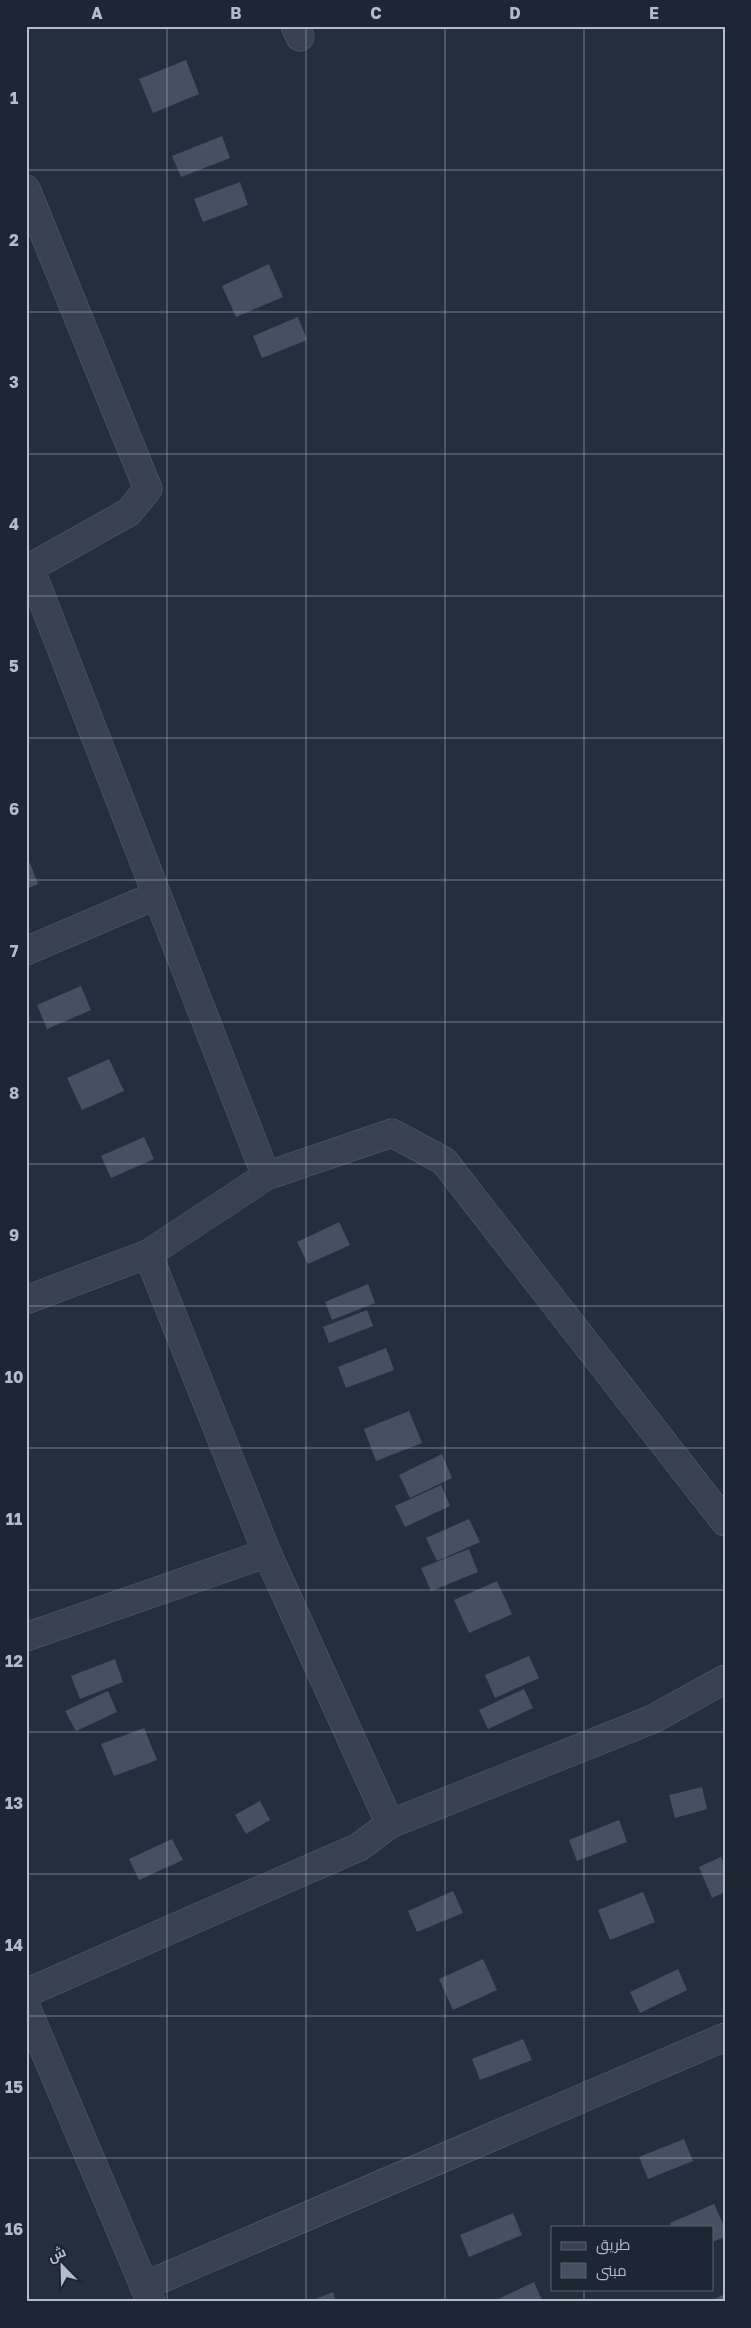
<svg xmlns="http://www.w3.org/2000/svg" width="751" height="2328" viewBox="0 0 751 2328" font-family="'Golos Text',Cairo,sans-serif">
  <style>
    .building { fill: #455162 }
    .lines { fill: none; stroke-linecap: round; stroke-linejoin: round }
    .minor-casing { stroke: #565f6c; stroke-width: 29 }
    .minor { stroke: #38414e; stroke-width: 28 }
    .grid { fill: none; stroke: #b4bcc9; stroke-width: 1; stroke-opacity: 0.55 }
    .neatline { fill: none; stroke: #b4bcc9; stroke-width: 2 }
    .grid-label { font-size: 16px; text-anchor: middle; font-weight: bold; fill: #b4bcc9 }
  </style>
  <rect width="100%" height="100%" fill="#242f3e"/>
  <g class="building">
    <polygon points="186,60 199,94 153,113 139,79"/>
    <polygon points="222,136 230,158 181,177 172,156"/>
    <polygon points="240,182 248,205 203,222 194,199"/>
    <polygon points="269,264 283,297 236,317 222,286"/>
    <polygon points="298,317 307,340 262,358 253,336"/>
    <polygon points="30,863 38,884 26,889 26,864"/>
    <polygon points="81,986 91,1010 47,1029 37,1005"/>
    <polygon points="109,1059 124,1091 82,1110 67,1078"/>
    <polygon points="144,1137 154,1159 111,1178 101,1156"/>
    <polygon points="339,1222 350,1245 308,1264 297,1242"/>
    <polygon points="368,1284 375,1303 332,1320 325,1302"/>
    <polygon points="367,1310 373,1326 329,1343 323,1327"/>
    <polygon points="386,1348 394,1370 346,1388 338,1367"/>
    <polygon points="409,1411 422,1443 376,1461 364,1429"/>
    <polygon points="442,1454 452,1478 410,1498 399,1475"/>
    <polygon points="441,1485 450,1506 405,1527 395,1506"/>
    <polygon points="469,1519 480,1542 437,1561 426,1538"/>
    <polygon points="469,1549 478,1572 431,1591 421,1568"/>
    <polygon points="497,1581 512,1614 469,1633 454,1600"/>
    <polygon points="529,1656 539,1678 495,1698 485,1675"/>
    <polygon points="115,1659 123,1682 80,1699 71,1676"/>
    <polygon points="524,1689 533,1708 488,1729 479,1710"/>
    <polygon points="108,1691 117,1712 76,1731 65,1711"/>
    <polygon points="144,1728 157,1760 114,1776 101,1744"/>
    <polygon points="702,1787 707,1809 675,1818 669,1795"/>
    <polygon points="260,1801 270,1820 246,1834 235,1815"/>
    <polygon points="619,1820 627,1842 577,1861 569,1840"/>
    <polygon points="172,1839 183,1860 139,1880 129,1859"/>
    <polygon points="721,1857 725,1865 725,1892 712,1898 699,1867"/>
    <polygon points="453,1891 463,1913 417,1932 408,1911"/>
    <polygon points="643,1892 655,1922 610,1940 598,1910"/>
    <polygon points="483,1959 497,1990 453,2010 439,1979"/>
    <polygon points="678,1969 687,1990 640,2013 630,1992"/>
    <polygon points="523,2039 532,2060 480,2080 472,2059"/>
    <polygon points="684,2139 693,2161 648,2179 639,2157"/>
    <polygon points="714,2204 725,2228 725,2237 712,2242 712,2227 671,2227 670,2223"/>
    <polygon points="513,2213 522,2235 469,2257 460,2235"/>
    <polygon points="534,2282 543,2302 492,2302"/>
    <polygon points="333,2292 336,2302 308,2302"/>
    <polygon points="725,2294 725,2302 708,2302"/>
  </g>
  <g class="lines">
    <g class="minor-casing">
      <g id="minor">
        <polyline points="295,26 300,37"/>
        <polyline points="26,189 148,489 129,512 26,570"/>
        <polyline points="30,568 266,1176"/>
        <polyline points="26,951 157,895"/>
        <polyline points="148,1254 267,1553 390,1824"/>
        <polyline points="26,1300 148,1254 266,1176 392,1133 444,1161 725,1522"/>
        <polyline points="26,1637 267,1553"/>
        <polyline points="26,1993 359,1847 390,1824 653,1719 725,1679"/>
        <polyline points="26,2007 151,2302"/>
        <polyline points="144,2286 725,2037"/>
      </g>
    </g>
    <use href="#minor" class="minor"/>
  </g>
  <path class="grid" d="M167 26V2302M306 26V2302M445 26V2302M584 26V2227M26 170H725M26 312H725M26 454H725M26 596H725M26 738H725M26 880H725M26 1022H725M26 1164H725M26 1306H725M26 1448H725M26 1590H725M26 1732H725M26 1874H725M26 2016H725M26 2158H725M584 2289V2302"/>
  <rect width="751" height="2328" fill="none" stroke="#1d2633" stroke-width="55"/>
  <rect x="551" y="2226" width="162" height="65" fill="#1d2633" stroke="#59626f"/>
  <rect x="561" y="2242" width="25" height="8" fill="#38414e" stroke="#59626f"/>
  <text x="596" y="2250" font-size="15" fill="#b4bcc9">طريق</text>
  <rect x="561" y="2263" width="25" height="15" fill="#455162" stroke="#59626f"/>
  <text x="596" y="2276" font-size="15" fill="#b4bcc9">مبنى</text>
  <g transform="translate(62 2266) rotate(337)" stroke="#1d2633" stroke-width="4" paint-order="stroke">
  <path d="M0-4L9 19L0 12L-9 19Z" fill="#b4bcc9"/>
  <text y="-8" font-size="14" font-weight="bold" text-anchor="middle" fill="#b4bcc9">ش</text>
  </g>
  <rect x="28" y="28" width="696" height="2272" class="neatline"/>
  <g class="grid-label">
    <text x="97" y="19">A</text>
    <text x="236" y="19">B</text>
    <text x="376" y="19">C</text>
    <text x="515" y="19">D</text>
    <text x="654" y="19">E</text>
    <text x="14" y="104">1</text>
    <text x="14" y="246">2</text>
    <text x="14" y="388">3</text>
    <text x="14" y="530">4</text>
    <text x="14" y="672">5</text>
    <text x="14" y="815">6</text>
    <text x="14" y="957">7</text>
    <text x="14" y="1099">8</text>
    <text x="14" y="1241">9</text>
    <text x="14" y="1383">10</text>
    <text x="14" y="1525">11</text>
    <text x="14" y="1667">12</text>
    <text x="14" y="1809">13</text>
    <text x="14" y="1951">14</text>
    <text x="14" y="2093">15</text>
    <text x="14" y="2235">16</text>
  </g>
</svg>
